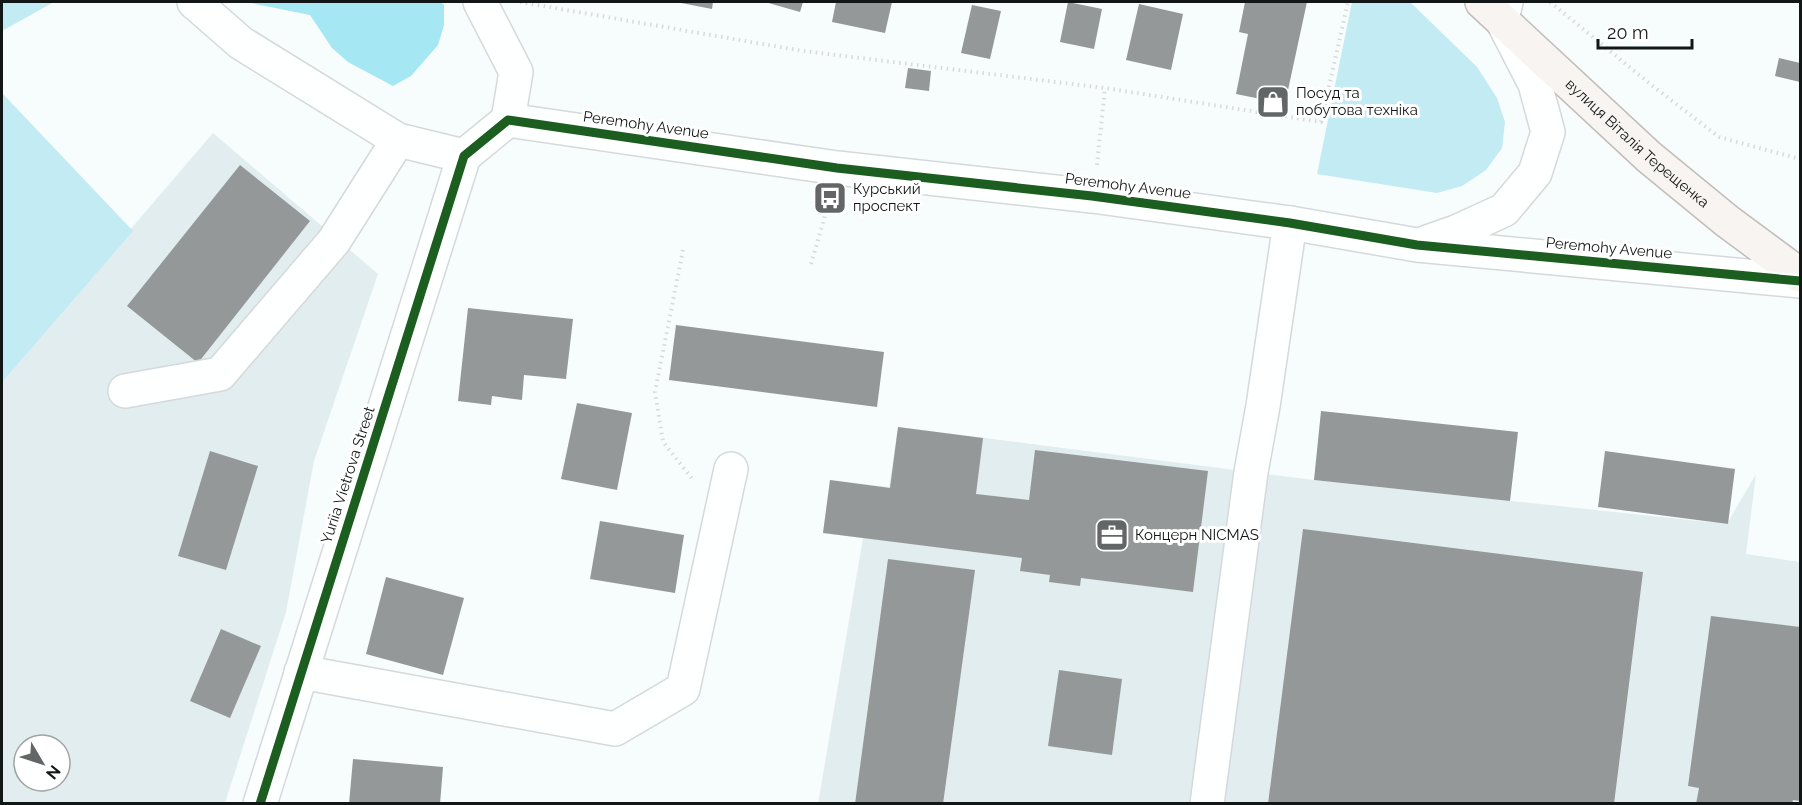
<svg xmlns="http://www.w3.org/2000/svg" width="1802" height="805" viewBox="0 0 1802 805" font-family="Raleway,sans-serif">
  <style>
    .built { fill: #e2edf0; fill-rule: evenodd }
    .green { fill: #c2ebf3 }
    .forest { fill: #a5e7f3 }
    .building { fill: #959899 }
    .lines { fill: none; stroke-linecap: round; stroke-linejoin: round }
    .minor-casing { stroke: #d5d9da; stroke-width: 36 }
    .major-casing { stroke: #c3bdba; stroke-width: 36 }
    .path { stroke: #d8dada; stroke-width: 4; stroke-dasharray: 1.5 4.5; stroke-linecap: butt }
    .minor { stroke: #feffff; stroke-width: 33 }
    .major { stroke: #f8f4f2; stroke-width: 33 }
    .cycleway-casing { stroke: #fff; stroke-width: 13 }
    .cycleway { stroke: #1b5e20; stroke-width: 9 }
    .labels { text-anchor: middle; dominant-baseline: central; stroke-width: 6; stroke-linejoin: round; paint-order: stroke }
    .poi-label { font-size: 15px; fill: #131616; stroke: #fff; text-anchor: start }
    .street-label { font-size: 15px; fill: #131616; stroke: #fff }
  </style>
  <rect width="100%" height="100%" fill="#f7fcfd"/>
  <g class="built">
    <path d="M213 133 378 274 314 461 286 612 225 803 2 804V379ZM24 745H60V781H24Z"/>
    <polygon points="898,427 1314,480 1727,524 1756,474 1746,554 1800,562 1800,803 818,804 863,538 823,533 830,480 889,487"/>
  </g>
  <g class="green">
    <polygon points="2,2 54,2 2,31"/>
    <polygon points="1352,2 1410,2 1477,67 1497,98 1505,122 1502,148 1486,170 1462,186 1437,193 1317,174"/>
    <polygon points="2,93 133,231 2,382"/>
  </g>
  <polygon class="forest" points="246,2 441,2 444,5 444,25 438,45 411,76 393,86 348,62 332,48 310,15"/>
  <g class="building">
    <polygon points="676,2 713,2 712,9"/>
    <polygon points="765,2 803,2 800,12"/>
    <polygon points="836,2 892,2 885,33 832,22"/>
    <polygon points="1068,2 1102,9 1094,49 1060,42"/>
    <polygon points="1245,2 1307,2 1285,104 1236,94 1248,34 1239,32"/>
    <polygon points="1139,4 1183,14 1171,70 1126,60"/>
    <polygon points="972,5 1001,11 990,59 961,53"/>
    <polygon points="1779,58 1800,63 1800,82 1775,76"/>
    <polygon points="908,68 931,71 929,91 905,88"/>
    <polygon points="240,165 310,221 198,363 127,306"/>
    <polygon points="468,308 573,319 566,379 524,375 522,400 492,396 491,405 458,401"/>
    <polygon points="676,325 884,352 877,407 669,380"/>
    <polygon points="577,403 632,413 617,490 561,479"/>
    <polygon points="1321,411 1518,432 1510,501 1314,480"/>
    <polygon points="898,427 983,438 976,494 1029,500 1035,450 1208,471 1193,592 1081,578 1080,586 1049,582 1050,575 1020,571 1022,558 823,533 830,480 890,488"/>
    <polygon points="210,451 258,466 226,570 178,556"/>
    <polygon points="1605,451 1735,469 1728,524 1598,507"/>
    <polygon points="600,521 684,535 675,593 590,579"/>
    <polygon points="1303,529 1643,572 1614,804 1268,804"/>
    <polygon points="888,559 975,570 943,804 855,804"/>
    <polygon points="386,577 464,598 443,675 366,654"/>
    <polygon points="1711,616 1800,627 1800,801 1793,800 1792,804 1696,804 1699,788 1688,786"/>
    <polygon points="221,629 261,646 230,718 190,701"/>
    <polygon points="1059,670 1122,679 1112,755 1048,746"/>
    <polygon points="353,759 443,767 440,804 349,804"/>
  </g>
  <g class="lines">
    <g class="minor-casing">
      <g id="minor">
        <polyline points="194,2 241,43 398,140 464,156"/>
        <polyline points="480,2 516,72 508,120"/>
        <polyline points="464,156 508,120 837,168 1092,196 1290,223 1417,245 1800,281"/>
        <polyline points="1427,242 1456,232 1504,210 1535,173 1548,132 1535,84 1502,20 1506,2"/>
        <polyline points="125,391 220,374 334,241 398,140"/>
        <polyline points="301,672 615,729 683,689 731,469"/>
        <polyline points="260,804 464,156"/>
        <polyline points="1207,804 1251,472 1263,406 1290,223"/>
      </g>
    </g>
    <g class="major-casing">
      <g id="major">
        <path id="s1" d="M1482 2 1649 157 1727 221 1800 275"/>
      </g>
    </g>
    <g class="path">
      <polyline points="520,2 803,51 1105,88 1321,122 1348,2"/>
      <polyline points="1550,2 1649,83 1719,137 1800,159"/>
      <polyline points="1097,165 1105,88"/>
      <polyline points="683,250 655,392 663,442 694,481"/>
      <polyline points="811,264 830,198"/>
    </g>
    <use href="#minor" class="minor"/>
    <use href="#major" class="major"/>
    <g class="cycleway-casing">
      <polyline id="cycleway" points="260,804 464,156 508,120 837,168 1092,196 1290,223 1417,245 1800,281"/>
    </g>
    <use href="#cycleway" class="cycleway"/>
  </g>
  <defs>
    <g id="shop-square" transform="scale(1.725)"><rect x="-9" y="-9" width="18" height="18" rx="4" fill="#636667" stroke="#fff"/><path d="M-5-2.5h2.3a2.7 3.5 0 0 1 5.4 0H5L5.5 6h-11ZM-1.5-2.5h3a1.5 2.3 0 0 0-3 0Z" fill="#fff"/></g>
    <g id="bus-square" transform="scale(1.725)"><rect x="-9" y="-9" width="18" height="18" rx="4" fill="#636667" stroke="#fff"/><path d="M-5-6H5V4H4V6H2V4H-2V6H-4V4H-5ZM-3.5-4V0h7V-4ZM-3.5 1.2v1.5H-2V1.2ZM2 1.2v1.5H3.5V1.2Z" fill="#fff"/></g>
    <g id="office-square" transform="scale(1.725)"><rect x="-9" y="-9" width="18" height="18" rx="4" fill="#636667" stroke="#fff"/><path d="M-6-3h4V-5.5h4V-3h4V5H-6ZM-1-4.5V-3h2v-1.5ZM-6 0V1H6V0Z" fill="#fff"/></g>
  </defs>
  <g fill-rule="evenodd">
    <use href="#shop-square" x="1273" y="102"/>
    <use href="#bus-square" x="830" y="198"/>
    <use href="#office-square" x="1112" y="535"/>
  </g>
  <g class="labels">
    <g class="poi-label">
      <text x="1296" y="93">Посуд та<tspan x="1296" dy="17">побутова техніка</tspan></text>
      <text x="853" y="189">Курський<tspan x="853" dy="17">проспект</tspan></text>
      <text x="1135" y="535">Концерн NICMAS</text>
    </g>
    <g class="street-label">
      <text transform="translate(646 125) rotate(8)">Peremohy Avenue</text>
      <text stroke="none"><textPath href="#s1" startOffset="210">вулиця Віталія Терещенка</textPath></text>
      <text transform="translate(1128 186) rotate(7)">Peremohy Avenue</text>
      <text transform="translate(1609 248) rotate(5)">Peremohy Avenue</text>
      <text transform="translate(348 475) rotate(-72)">Yuriia Vietrova Street</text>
    </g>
  </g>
  <rect width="1802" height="805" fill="none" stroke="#131616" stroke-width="6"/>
  <g transform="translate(42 763) rotate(129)"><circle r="28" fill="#ffffff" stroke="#a1a2a2" stroke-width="1.5"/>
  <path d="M0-4.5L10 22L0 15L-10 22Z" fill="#636667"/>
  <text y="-9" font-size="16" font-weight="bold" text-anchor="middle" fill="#131616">N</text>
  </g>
  <path d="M1598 39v9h94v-9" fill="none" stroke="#131616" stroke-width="3"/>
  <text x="1607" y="39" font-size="18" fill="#131616" stroke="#ffffff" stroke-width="4.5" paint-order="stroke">20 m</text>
</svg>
